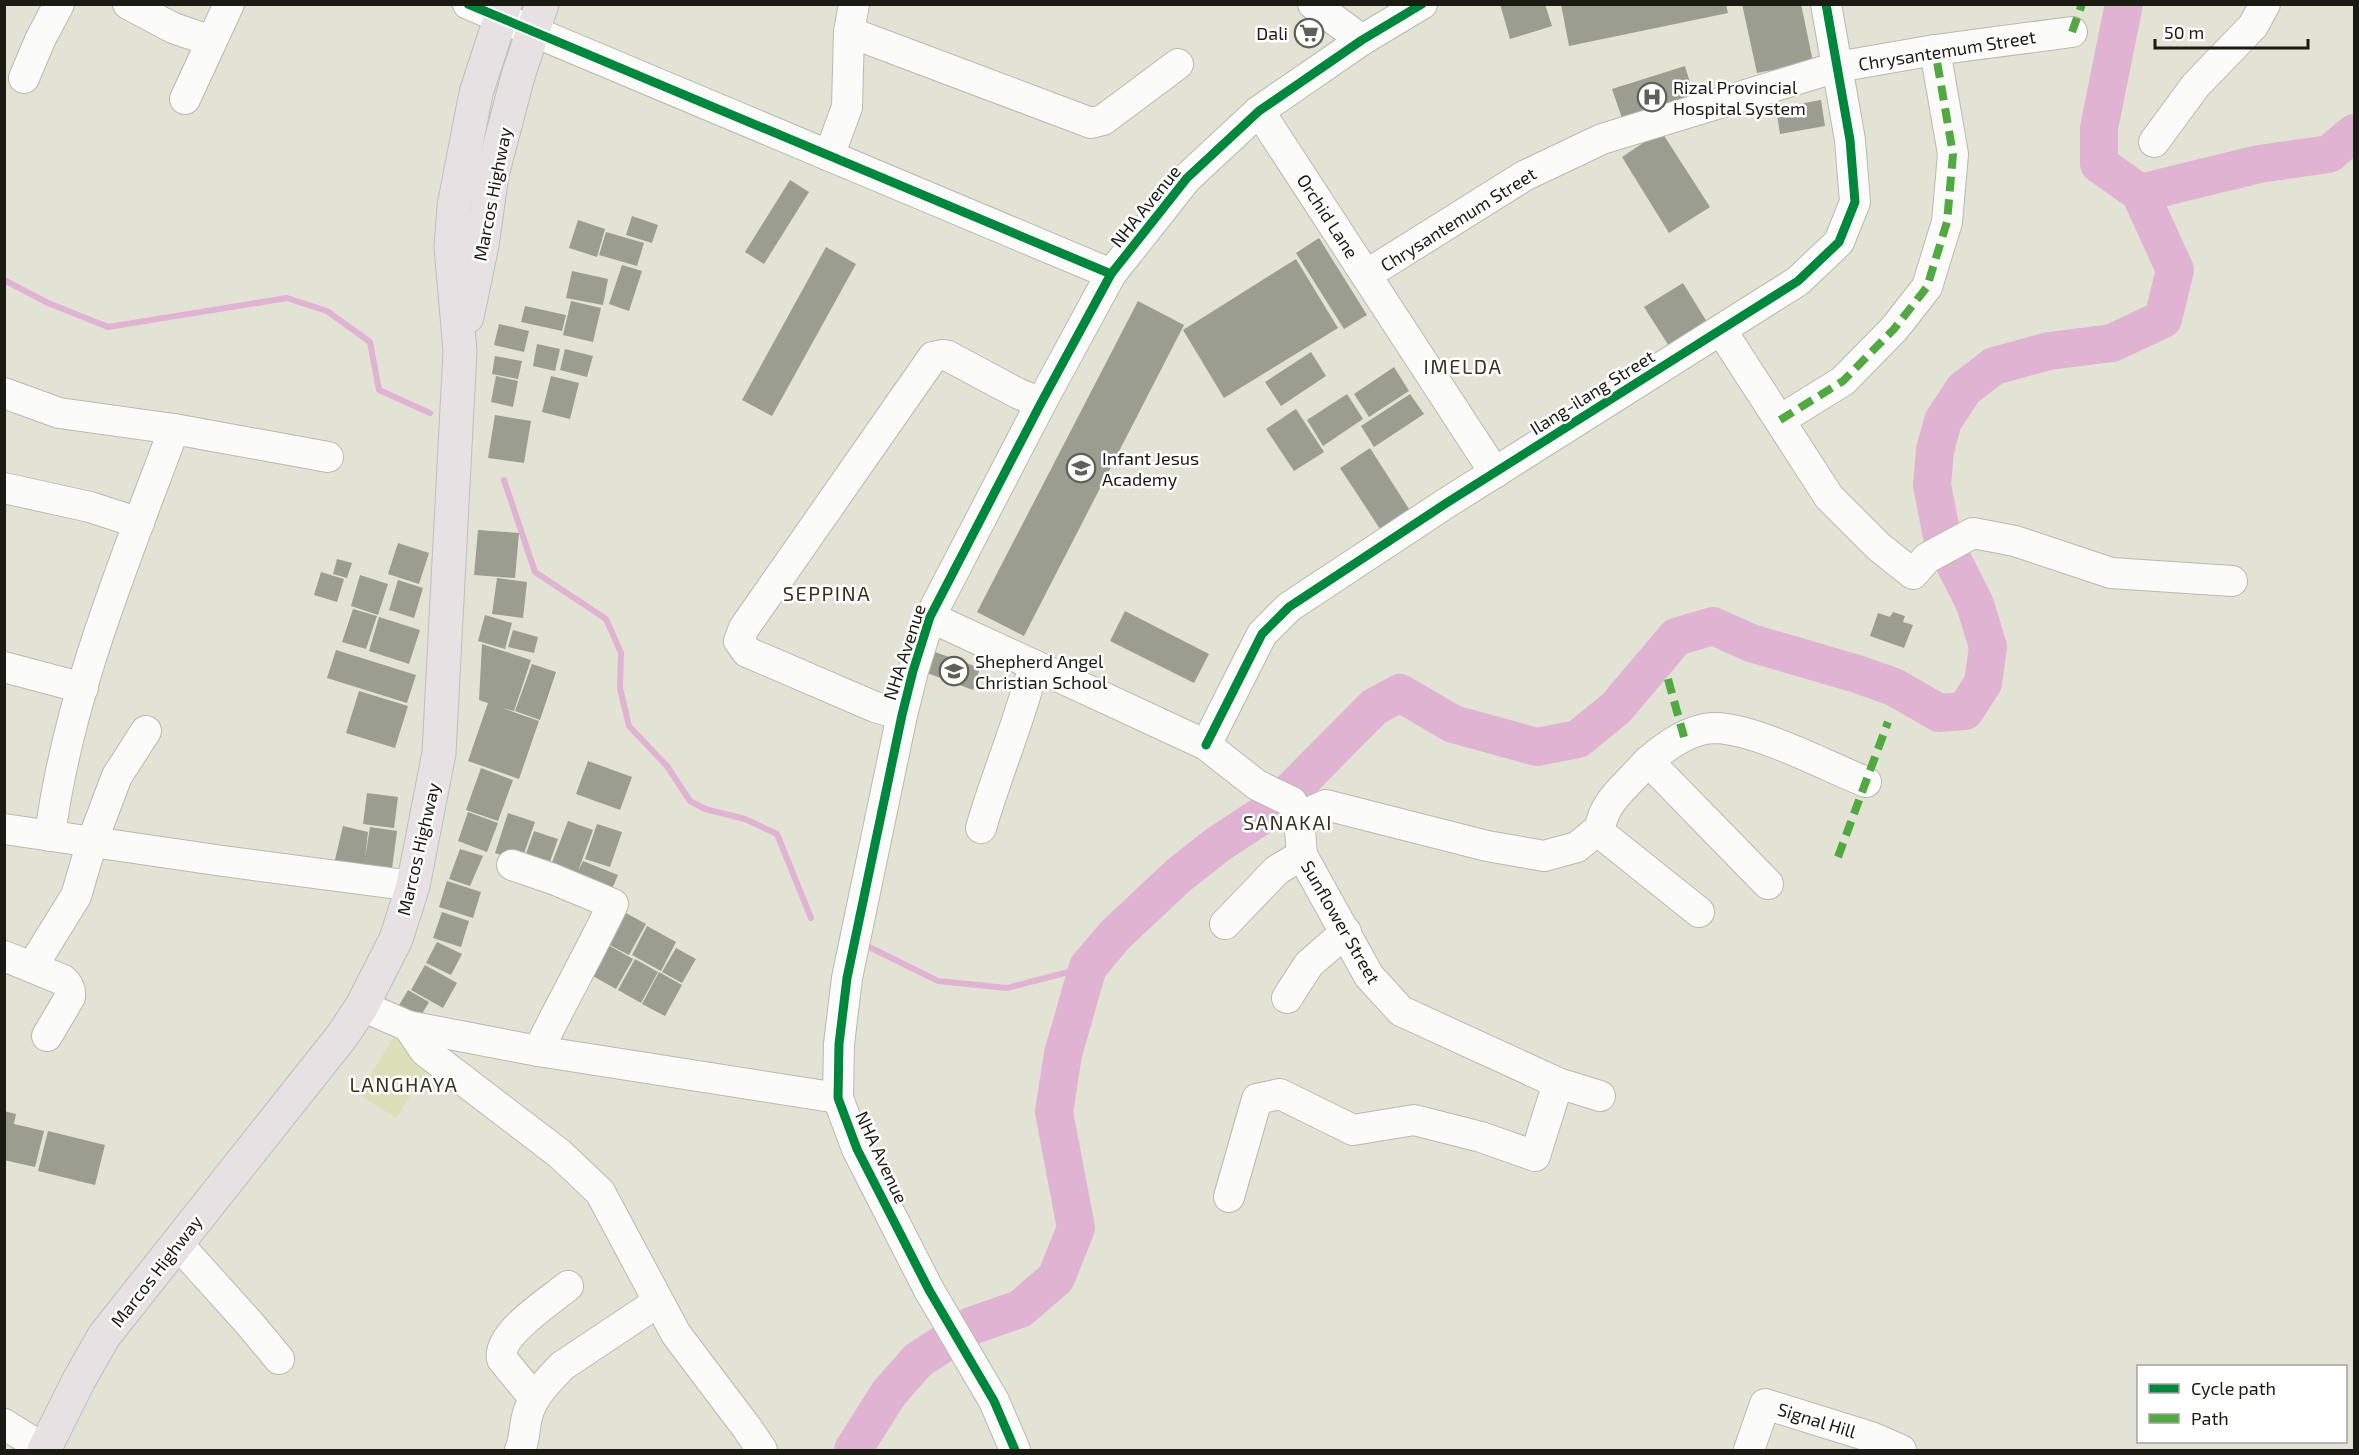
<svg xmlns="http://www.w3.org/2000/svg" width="2359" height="1455" viewBox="0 0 2359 1455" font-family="'Exo 2',sans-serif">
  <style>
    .green { fill: #dce0b9 }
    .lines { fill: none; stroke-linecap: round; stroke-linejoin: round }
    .stream { stroke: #e0b3d2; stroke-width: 6 }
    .river { stroke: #e0b3d2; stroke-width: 38 }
    .building { fill: #9b9d91 }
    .minor-casing { stroke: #b9baae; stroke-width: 32 }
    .major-casing { stroke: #bebeb8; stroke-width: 35 }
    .minor { stroke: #fbfbf9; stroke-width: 30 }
    .major { stroke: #e7e1e4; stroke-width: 33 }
    .quiet { stroke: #52a942; stroke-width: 8; stroke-dasharray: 15 8; stroke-linecap: butt }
    .cycleway-casing { stroke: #fff; stroke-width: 13 }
    .cycleway { stroke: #00873e; stroke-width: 9 }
    .labels { text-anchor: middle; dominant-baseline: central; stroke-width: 5; stroke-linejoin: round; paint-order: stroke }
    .poi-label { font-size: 18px; fill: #1a1b12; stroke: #fff; text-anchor: start }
    .street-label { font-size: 18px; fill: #1a1b12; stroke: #fff }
    .neighbourhood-label { font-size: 20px; letter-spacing: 1.5px; fill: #333520; stroke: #fff }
  </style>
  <rect width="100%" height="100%" fill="#e2e3d5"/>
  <polygon class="green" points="396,1034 434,1058 396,1118 358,1094"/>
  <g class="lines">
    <g class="stream">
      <polyline points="4,280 48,303 108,327 287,298 327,311 370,342 379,390 430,413"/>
      <polyline points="504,480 535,572 606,619 621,653 620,688 629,726 667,766 690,801 705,809 745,819 777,834 811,918"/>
      <polyline points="871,948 938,981 1007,988 1088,967"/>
    </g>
    <g class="river">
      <polyline points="2140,193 2259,164 2329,154 2354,133"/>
      <polyline points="853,1450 889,1393 918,1360 971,1326 1020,1309 1056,1278 1076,1228 1054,1112 1063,1054 1088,967 1116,934 1179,875 1217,845 1276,806 1374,707 1400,693 1453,724 1537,747 1578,739 1616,708 1676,637 1713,626 1751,643 1857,674 1894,687 1939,713 1965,711 1983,683 1988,647 1975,604 1943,541 1932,485 1935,450 1943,421 1964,389 1994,366 2049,351 2112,343 2163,319 2175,270 2140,193 2099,164 2099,128 2124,4"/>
    </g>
  </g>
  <g class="building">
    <polygon points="1500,4 1545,4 1552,26 1510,39"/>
    <polygon points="1561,4 1726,4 1728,13 1569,46"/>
    <polygon points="1742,4 1801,4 1813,62 1757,73"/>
    <polygon points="1685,66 1695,99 1623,121 1612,89"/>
    <polygon points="1821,100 1825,126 1780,134 1776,108"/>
    <polygon points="1661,131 1710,207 1669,233 1622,157"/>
    <polygon points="790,180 809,192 764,264 745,252"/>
    <polygon points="632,216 658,225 652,243 626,235"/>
    <polygon points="578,220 605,229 597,257 569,248"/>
    <polygon points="606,232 644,243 637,266 599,255"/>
    <polygon points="1319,238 1367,315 1344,329 1296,253"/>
    <polygon points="826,247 856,264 772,416 742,400"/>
    <polygon points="1296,259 1338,328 1224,398 1183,330"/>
    <polygon points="622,265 642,271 629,311 609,304"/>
    <polygon points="572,271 608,279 603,305 566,298"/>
    <polygon points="1683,283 1707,322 1669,346 1644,307"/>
    <polygon points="571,301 601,308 593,342 563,335"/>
    <polygon points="1138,301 1184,325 1024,636 977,612"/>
    <polygon points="525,306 566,315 562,331 521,322"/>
    <polygon points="499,324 529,331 524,352 494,345"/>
    <polygon points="537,344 560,349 555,371 533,366"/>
    <polygon points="565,349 593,356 587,377 560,370"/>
    <polygon points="1311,352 1326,376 1281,406 1265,382"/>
    <polygon points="495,356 522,361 518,379 492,374"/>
    <polygon points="1394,367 1409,391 1369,417 1354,394"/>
    <polygon points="496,376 518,381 513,407 491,402"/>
    <polygon points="551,376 579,383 570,419 542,412"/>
    <polygon points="1347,394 1363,419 1323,446 1307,420"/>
    <polygon points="1410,394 1424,414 1374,447 1361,426"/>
    <polygon points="1296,409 1324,452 1294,471 1266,429"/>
    <polygon points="495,415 531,421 524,463 488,458"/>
    <polygon points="1370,448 1409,509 1380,529 1340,468"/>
    <polygon points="478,530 519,533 515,578 474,575"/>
    <polygon points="398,543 429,553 419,584 388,574"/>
    <polygon points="337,559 352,563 347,578 333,574"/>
    <polygon points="321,572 344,579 337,602 314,595"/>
    <polygon points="360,575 388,584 378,615 351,606"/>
    <polygon points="497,578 527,582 523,618 492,614"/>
    <polygon points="398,580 423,588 414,618 389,610"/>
    <polygon points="353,609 377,616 366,649 342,642"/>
    <polygon points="1125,611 1209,654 1194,683 1110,641"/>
    <polygon points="1893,612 1905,616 1903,622 1913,625 1904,648 1870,636 1878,613 1890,617"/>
    <polygon points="485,615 512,623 505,649 478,641"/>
    <polygon points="379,617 420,630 409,664 369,651"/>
    <polygon points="513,630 538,637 534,653 508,647"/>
    <polygon points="482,644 531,660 514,711 502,708 539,721 519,779 468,761 488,703 479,700"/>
    <polygon points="336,650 416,675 407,703 327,678"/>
    <polygon points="935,652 980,668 973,690 927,673"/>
    <polygon points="532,664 556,672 540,720 515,711"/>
    <polygon points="359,691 408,706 395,748 346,733"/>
    <polygon points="588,761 632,777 620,810 576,794"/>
    <polygon points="481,768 513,780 498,821 466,810"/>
    <polygon points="367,793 398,797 394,828 363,824"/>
    <polygon points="468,812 498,823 487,852 458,841"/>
    <polygon points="508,813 535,822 521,862 495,853"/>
    <polygon points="568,821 593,830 578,871 583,861 618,875 609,896 551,865"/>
    <polygon points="597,824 622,832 610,867 585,859"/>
    <polygon points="343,826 368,832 365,858 370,827 397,831 391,876 333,868"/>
    <polygon points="534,831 558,839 546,873 522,865"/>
    <polygon points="460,849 483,856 470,886 449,879"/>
    <polygon points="447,881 481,892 473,918 439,907"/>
    <polygon points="615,907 646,924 629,955 600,940"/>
    <polygon points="442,912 469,921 461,947 433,938"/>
    <polygon points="647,926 676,942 661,971 632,955"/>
    <polygon points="601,941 633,959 616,989 584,971"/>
    <polygon points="437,942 462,954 451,975 426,963"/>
    <polygon points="676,948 696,959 682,983 662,972"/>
    <polygon points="635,959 658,972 641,1003 618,990"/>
    <polygon points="425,965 457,983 443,1008 411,990"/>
    <polygon points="659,972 682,985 665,1016 642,1004"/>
    <polygon points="408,990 429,1002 416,1024 395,1012"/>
    <polygon points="4,1111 16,1114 14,1124 44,1131 35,1167 4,1160"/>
    <polygon points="48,1131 105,1145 95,1185 38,1171"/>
  </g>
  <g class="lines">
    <g class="minor-casing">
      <g id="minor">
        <polyline points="128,4 173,28 211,41"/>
        <polyline points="468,4 1111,274"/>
        <polyline points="1313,4 1362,40"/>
        <polyline points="849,32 1091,123 1103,120 1178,64"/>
        <polyline points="24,78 40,40 59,4"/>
        <polyline points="185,99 229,4"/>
        <polyline points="1259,111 1495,473"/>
        <polyline points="2154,142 2196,85 2253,26 2265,4"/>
        <polyline points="829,156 847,107 849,32 854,4"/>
        <polyline points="1366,275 1524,176 1602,139 1837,67 1935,50 2072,32"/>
        <polyline points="1721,330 1829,497 1879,547 1913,574 1927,558 1973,533 2015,541 2111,573 2232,581"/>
        <polyline points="4,393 59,413 174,429"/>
        <polyline points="1780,420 1843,381 1894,329 1927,287 1947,222 1953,154 1935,50"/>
        <polyline points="4,488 90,507 139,523"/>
        <polyline points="930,617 1206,745 1257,785 1292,802 1299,817 1302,855 1369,976 1401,1011 1558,1083 1600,1096"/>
        <polyline points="4,667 83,688"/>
        <polyline points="902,715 875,707 747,652 739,641 744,628 933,357 943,355 948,356 1017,393 1041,403"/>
        <polyline points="1206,745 1262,634 1289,607 1448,502 1798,281 1839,242 1855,202 1850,140 1826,4"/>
        <polyline points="1648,761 1768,884"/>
        <polyline points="1299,817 1326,805 1487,846 1544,856 1577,847 1600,828"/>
        <path d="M981 828C997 773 1020 720 1034 665"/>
        <polyline points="4,829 223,861 413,886"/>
        <path d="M50 836C68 695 125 561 174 429L328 457"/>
        <path d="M512 865 553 879 613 904C589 954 562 1002 538 1051"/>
        <path d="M1699 912 1604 836 1600 828C1604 804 1621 790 1637 773 1655 753 1687 728 1715 728 1757 729 1826 766 1866 782"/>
        <polyline points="1225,924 1277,870 1302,855"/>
        <path d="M4 956 63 980C69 985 71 989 70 997L47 1036"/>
        <polyline points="32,967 76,896 92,842 117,776 146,731"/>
        <polyline points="1287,998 1309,964 1346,932"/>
        <polyline points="362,1006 408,1026 538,1051 838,1098"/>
        <polyline points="408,1026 425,1051 560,1154 600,1192 676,1334 747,1428 762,1450"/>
        <polyline points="1229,1197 1257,1099 1280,1094 1353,1130 1414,1120 1481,1137 1535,1156 1558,1083"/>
        <polyline points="177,1243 250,1324 279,1359"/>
        <path d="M534 1398 502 1359C497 1334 550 1301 568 1286"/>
        <polyline points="4,1424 44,1449"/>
        <path d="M520 1450C525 1440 524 1428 527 1417 532 1396 548 1381 562 1366L658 1302"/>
        <polyline points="1015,1450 994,1401 929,1290 857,1149 838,1098 839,1044 847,978 902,715 913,671 930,617 1041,403 1111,274 1187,178 1259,111 1362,40 1422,4"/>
        <polyline points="1749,1450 1765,1404 1871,1437 1901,1450"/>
      </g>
    </g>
    <g class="major-casing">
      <g id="major">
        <polyline points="467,317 482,245 492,175 518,76 542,4"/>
        <polyline points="44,1450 79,1380 104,1336 342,1036 362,1006 396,939 413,886 439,753 460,351 451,247 454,206 476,93 505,4"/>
      </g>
    </g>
    <use href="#minor" class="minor"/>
    <use href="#major" class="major"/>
    <g class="quiet">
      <polyline points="2072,32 2082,4"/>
      <polyline points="1780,420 1843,381 1894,329 1927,287 1947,222 1953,154 1935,50"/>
      <polyline points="1668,679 1684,737"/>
      <polyline points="1838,857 1888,722"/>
    </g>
    <g class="cycleway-casing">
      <g id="cycleway">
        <polyline points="468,4 1111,274"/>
        <polyline points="1206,745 1262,634 1289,607 1448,502 1798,281 1839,242 1855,202 1850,140 1826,4"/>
        <polyline points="1015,1450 994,1401 929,1290 857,1149 838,1098 839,1044 847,978 902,715 913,671 930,617 1041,403 1111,274 1187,178 1259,111 1362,40 1422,4"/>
      </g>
    </g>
    <use href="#cycleway" class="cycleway"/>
  </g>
  <defs>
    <g id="supermarket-ring" transform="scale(1.5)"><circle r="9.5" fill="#fff" stroke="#606156" stroke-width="1.5"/><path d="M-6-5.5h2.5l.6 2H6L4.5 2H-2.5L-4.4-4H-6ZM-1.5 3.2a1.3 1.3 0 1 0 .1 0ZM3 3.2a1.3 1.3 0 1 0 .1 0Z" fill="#606156"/></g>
    <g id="hospital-ring" transform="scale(1.5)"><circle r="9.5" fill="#fff" stroke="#606156" stroke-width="1.5"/><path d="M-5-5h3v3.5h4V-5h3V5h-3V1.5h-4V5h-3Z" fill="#606156"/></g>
    <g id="school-ring" transform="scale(1.5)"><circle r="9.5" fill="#fff" stroke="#606156" stroke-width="1.5"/><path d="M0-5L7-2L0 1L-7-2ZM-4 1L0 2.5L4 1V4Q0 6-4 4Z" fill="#606156"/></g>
  </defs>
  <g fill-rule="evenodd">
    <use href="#supermarket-ring" x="1309" y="33"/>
    <use href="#hospital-ring" x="1652" y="97"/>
    <use href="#school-ring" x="1081" y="468"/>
    <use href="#school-ring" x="954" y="671"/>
  </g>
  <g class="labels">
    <g class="poi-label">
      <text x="1288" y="33" text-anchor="end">Dali</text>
      <text x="1673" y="87">Rizal Provincial<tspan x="1673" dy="21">Hospital System</tspan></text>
      <text x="1102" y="458">Infant Jesus<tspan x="1102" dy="21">Academy</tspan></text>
      <text x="975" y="661">Shepherd Angel<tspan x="975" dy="21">Christian School</tspan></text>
    </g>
    <g class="street-label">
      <text transform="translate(1947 50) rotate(-9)">Chrysantemum Street</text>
      <text transform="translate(492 194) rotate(-79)">Marcos Highway</text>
      <text transform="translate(1145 206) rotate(-51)">NHA Avenue</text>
      <text transform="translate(1328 216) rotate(57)">Orchid Lane</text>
      <text transform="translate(1458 219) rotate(-32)">Chrysantemum Street</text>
      <text transform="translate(1592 392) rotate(-32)">Ilang-ilang Street</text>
      <text transform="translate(904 652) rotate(-72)">NHA Avenue</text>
      <text transform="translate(418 849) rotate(-77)">Marcos Highway</text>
      <text transform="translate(1341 922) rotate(60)">Sunflower Street</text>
      <text transform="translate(882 1157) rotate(65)">NHA Avenue</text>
      <text transform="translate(156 1271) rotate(-52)">Marcos Highway</text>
      <text transform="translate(1817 1420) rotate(17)">Signal Hill</text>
    </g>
    <g class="neighbourhood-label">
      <text x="1463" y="366">IMELDA</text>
      <text x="827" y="593">SEPPINA</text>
      <text x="1288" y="822">SANAKAI</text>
      <text x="404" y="1084">LANGHAYA</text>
    </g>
  </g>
  <rect width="2359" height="1455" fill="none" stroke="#1a1b12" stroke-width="12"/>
  <rect x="2137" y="1365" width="210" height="78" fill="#ffffff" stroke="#a3a4a0" stroke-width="1.5"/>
  <rect x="2149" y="1384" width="30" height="9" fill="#00873e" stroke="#a3a4a0" stroke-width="1.5"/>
  <text x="2191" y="1395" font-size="18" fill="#1a1b12">Cycle path</text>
  <rect x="2149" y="1414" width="30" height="9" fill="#52a942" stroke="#a3a4a0" stroke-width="1.5"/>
  <text x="2191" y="1425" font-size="18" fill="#1a1b12">Path</text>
  <path d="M2155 39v9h153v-9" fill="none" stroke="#1a1b12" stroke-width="3"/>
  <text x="2164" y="39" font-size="18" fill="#1a1b12" stroke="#ffffff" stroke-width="4.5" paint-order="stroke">50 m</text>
</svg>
